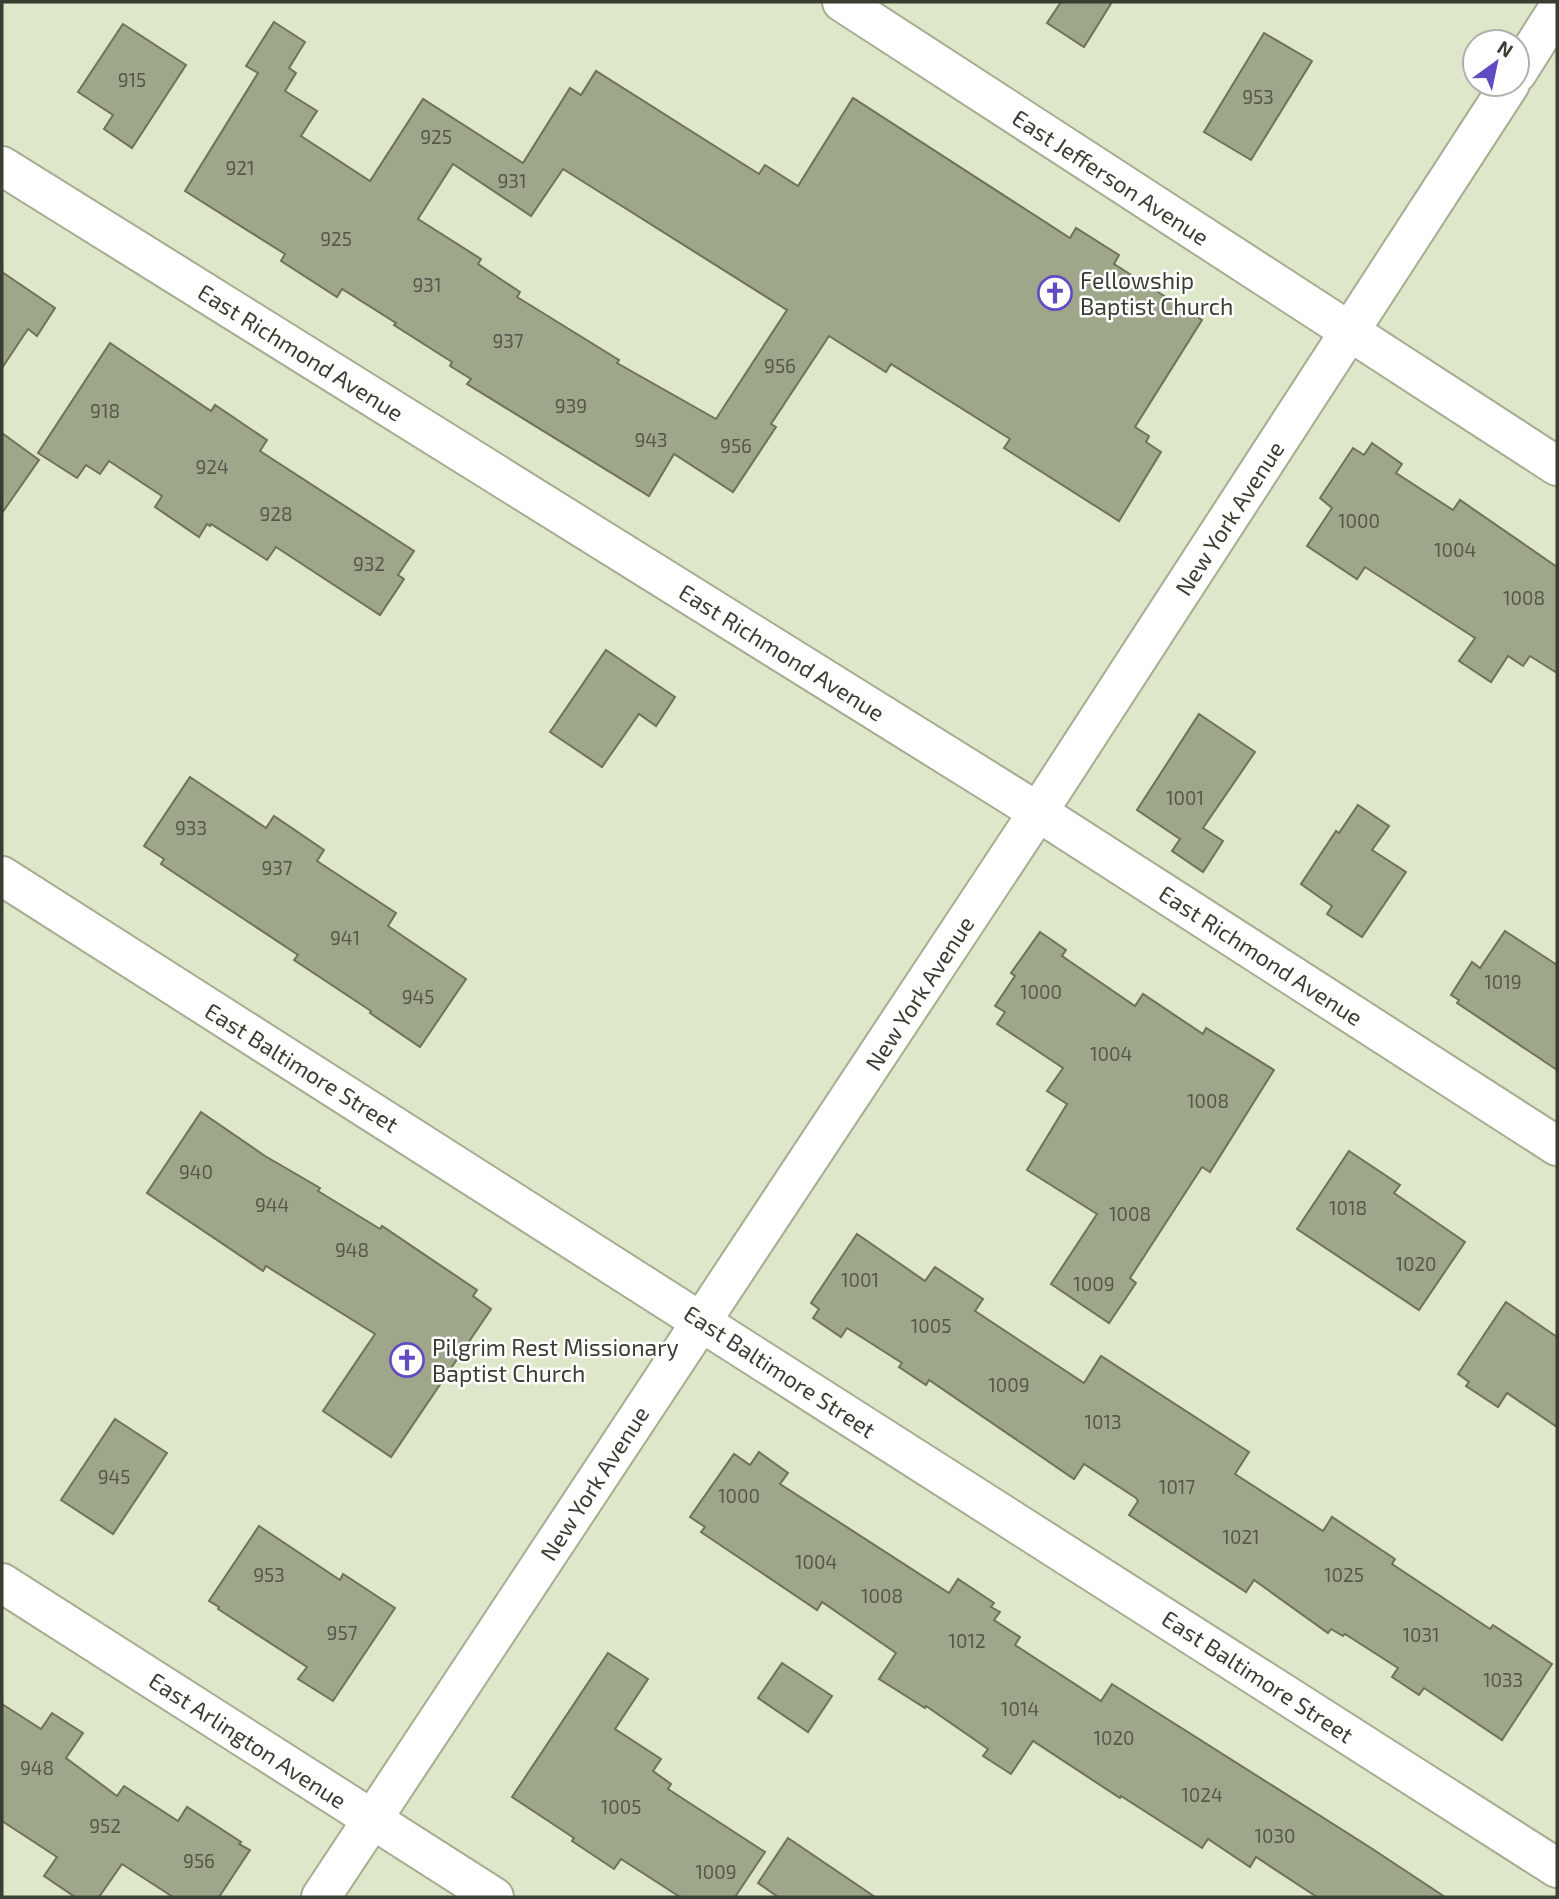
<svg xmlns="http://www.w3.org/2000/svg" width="1559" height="1899" viewBox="0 0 1559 1899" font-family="'Exo 2',sans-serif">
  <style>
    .building { fill: #9fa78b; stroke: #6c7359; stroke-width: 2; fill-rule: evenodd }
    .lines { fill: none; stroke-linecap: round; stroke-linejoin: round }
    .minor-casing { stroke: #a5ad91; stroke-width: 42 }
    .minor { stroke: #fff; stroke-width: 38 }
    .labels { text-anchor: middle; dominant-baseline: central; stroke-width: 5; stroke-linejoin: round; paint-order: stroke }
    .number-label { font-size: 19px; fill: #535848 }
    .street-label { font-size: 23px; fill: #3a3d31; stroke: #fff }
    .poi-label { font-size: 23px; fill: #3a3d31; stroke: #fff; text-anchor: start }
  </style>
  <rect width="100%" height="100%" fill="#dee7c9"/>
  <g class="building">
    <polygon points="1061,2 1112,2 1084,47 1047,23"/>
    <path d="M274 22 305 42 289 68 296 73 285 91 317 111 301 136 370 181 423 99 523 163 570 88 581 95 596 71 759 174 765 165 798 186 853 98 1070 238 1076 228 1119 255 1114 264 1202 320 1135 427 1149 436 1146 442 1161 452 1119 521 1004 448 1010 439 891 364 886 372 829 336 771 424 776 427 733 492 674 454 649 496 467 384 471 379 450 366 452 362 394 325 396 323 342 289 337 297 281 261 285 254 185 191 258 73 246 66ZM453 164 531 216 563 169 787 310 716 419 617 363 619 360 517 297 520 292 478 264 481 259 418 219Z"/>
    <polygon points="123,24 186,65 132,148 104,129 113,115 78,92"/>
    <polygon points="1264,33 1312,61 1251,160 1204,132"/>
    <polygon points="2,272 55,308 37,336 28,329 2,368"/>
    <polygon points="110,343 211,411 215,405 267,440 260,451 414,551 398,575 404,579 380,615 276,547 267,560 211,524 210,526 207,524 199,537 155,507 162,496 109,461 100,474 86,465 77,478 38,453"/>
    <polygon points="2,433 39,460 2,513"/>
    <polygon points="1372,443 1402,464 1396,473 1453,510 1460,500 1557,567 1557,673 1530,656 1523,666 1508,656 1491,682 1459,661 1475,638 1365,567 1357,579 1307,546 1332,508 1320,498 1353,448 1364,455"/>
    <polygon points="606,650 675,697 656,726 639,714 602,767 550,732"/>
    <polygon points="1199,714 1255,752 1203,828 1223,841 1203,872 1172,851 1180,839 1137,810"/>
    <polygon points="190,777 266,828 274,816 324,850 317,861 396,913 388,926 466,979 420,1047 370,1013 371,1011 294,960 298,955 161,864 164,859 144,846"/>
    <polygon points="1358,805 1389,826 1372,850 1406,872 1362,937 1327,914 1332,906 1301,884 1336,831 1339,833"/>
    <polygon points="1505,931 1557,965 1557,1070 1457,1003 1459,1000 1451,995 1472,962 1480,968"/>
    <polygon points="1040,932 1066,950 1062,956 1135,1006 1143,994 1203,1034 1206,1028 1274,1070 1210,1172 1202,1167 1130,1278 1136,1283 1109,1323 1051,1284 1097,1214 1027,1170 1067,1104 1047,1091 1063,1068 997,1024 1005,1012 995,1006 1015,976 1011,973"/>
    <polygon points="201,1112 265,1156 320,1188 318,1191 380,1229 382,1226 477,1290 473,1296 491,1309 391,1457 323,1411 375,1334 266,1266 263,1271 147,1193"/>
    <polygon points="1349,1151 1400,1185 1394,1193 1465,1242 1419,1310 1297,1229"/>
    <polygon points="857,1234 925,1281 935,1267 983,1299 975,1311 1084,1383 1101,1356 1249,1452 1235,1474 1323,1531 1332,1517 1395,1559 1392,1564 1490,1629 1493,1625 1552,1664 1502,1740 1424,1688 1419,1695 1392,1677 1398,1668 1345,1634 1343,1636 1331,1629 1328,1633 1254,1580 1246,1592 1129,1515 1138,1501 1136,1498 1084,1464 1074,1479 929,1380 926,1385 899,1367 902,1363 847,1328 841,1337 813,1318 819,1309 811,1303"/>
    <polygon points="1506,1302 1557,1337 1557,1427 1507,1393 1498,1407 1466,1386 1469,1382 1458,1374"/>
    <polygon points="115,1419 167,1453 113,1534 61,1500"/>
    <polygon points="759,1452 788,1473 780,1484 949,1593 958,1579 994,1603 991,1607 1000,1612 994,1620 1020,1637 1015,1645 1101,1701 1112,1684 1371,1848 1445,1897 1317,1897 1256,1857 1250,1867 1208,1839 1202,1848 1121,1796 1120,1798 1033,1741 1011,1774 983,1756 988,1749 926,1706 925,1708 879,1679 896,1653 822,1602 817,1610 701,1532 705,1527 690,1517 734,1454 750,1465"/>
    <polygon points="259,1526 340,1580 343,1574 395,1608 333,1701 298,1679 307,1667 218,1609 219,1607 209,1601"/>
    <polygon points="608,1653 648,1679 615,1729 661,1759 653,1771 671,1784 668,1789 765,1852 735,1897 680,1897 621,1859 614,1869 572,1841 574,1838 512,1797"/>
    <polygon points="782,1663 832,1696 808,1732 758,1698"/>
    <polygon points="2,1704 41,1729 52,1713 83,1733 66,1758 117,1796 124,1786 178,1821 187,1807 241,1842 239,1844 250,1850 219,1897 173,1897 122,1864 99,1897 75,1897 44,1876 57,1857 2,1821"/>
    <polygon points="788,1838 875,1897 778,1897 758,1883"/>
  </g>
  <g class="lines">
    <g class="minor-casing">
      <g id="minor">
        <polyline points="842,2 1557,466"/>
        <polyline points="1517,73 1557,10"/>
        <polyline points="2,166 1038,812 1557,1146"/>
        <polyline points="2,876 1557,1868"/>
        <polyline points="2,1583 494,1897"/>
        <polyline points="321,1897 1038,812 1510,84"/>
      </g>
    </g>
    <use href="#minor" class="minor"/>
  </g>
  <defs>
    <g id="church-ring" transform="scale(1.75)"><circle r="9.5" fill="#fff" stroke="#624ac3" stroke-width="1.5"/><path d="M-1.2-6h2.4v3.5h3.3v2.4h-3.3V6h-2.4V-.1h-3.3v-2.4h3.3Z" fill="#624ac3"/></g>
  </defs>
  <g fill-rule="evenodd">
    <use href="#church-ring" x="1055" y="293"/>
    <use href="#church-ring" x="407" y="1360"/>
  </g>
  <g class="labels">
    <g class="number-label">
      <text x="132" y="79">915</text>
      <text x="1258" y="96">953</text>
      <text x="436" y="136">925</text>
      <text x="240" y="167">921</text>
      <text x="512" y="180">931</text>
      <text x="336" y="238">925</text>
      <text x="427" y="284">931</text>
      <text x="508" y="340">937</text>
      <text x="780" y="365">956</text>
      <text x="571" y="405">939</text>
      <text x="105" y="410">918</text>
      <text x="651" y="439">943</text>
      <text x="736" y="445">956</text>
      <text x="212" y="466">924</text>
      <text x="276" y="513">928</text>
      <text x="1359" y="520">1000</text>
      <text x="1455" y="549">1004</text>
      <text x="369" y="563">932</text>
      <text x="1524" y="597">1008</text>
      <text x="1185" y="797">1001</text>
      <text x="191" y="827">933</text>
      <text x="277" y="867">937</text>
      <text x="345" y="937">941</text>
      <text x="1503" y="981">1019</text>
      <text x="1041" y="991">1000</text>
      <text x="418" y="996">945</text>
      <text x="1111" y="1053">1004</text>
      <text x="1208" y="1100">1008</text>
      <text x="196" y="1171">940</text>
      <text x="272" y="1204">944</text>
      <text x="1348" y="1207">1018</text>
      <text x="1130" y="1213">1008</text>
      <text x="352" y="1249">948</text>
      <text x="1416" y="1263">1020</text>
      <text x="860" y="1279">1001</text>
      <text x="1094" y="1283">1009</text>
      <text x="931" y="1325">1005</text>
      <text x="1009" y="1384">1009</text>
      <text x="1103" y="1421">1013</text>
      <text x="114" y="1476">945</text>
      <text x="1177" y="1486">1017</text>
      <text x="739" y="1495">1000</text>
      <text x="1241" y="1536">1021</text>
      <text x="816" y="1561">1004</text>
      <text x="269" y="1574">953</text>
      <text x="1344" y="1574">1025</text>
      <text x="882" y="1595">1008</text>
      <text x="342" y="1632">957</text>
      <text x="1421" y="1634">1031</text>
      <text x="967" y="1640">1012</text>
      <text x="1503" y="1679">1033</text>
      <text x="1020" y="1708">1014</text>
      <text x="1114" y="1737">1020</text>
      <text x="37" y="1767">948</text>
      <text x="1202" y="1794">1024</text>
      <text x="621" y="1806">1005</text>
      <text x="105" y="1825">952</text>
      <text x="1275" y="1835">1030</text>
      <text x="199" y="1860">956</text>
      <text x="716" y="1871">1009</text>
    </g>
    <g class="street-label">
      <text transform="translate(1111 177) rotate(33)">East Jefferson Avenue</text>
      <text transform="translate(301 352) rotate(32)">East Richmond Avenue</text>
      <text transform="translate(1229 518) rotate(-57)">New York Avenue</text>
      <text transform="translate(782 652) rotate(32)">East Richmond Avenue</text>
      <text transform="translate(1261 955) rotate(33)">East Richmond Avenue</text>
      <text transform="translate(919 993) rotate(-57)">New York Avenue</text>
      <text transform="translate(302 1067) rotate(32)">East Baltimore Street</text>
      <text transform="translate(780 1371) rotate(33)">East Baltimore Street</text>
      <text transform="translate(594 1483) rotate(-57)">New York Avenue</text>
      <text transform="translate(1258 1676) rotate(33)">East Baltimore Street</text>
      <text transform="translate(248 1740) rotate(33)">East Arlington Avenue</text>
    </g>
    <g class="poi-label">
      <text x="1080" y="280">Fellowship<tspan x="1080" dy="26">Baptist Church</tspan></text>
      <text x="432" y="1347">Pilgrim Rest Missionary<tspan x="432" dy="26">Baptist Church</tspan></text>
    </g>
  </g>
  <rect width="1559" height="1899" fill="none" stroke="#3a3d31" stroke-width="7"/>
  <g transform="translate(1496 63) rotate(33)"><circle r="33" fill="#ffffff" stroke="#b0b1ad" stroke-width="2"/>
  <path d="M0-5L12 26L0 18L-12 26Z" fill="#624ac3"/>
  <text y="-10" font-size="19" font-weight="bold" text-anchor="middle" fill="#3a3d31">N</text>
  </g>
</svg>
